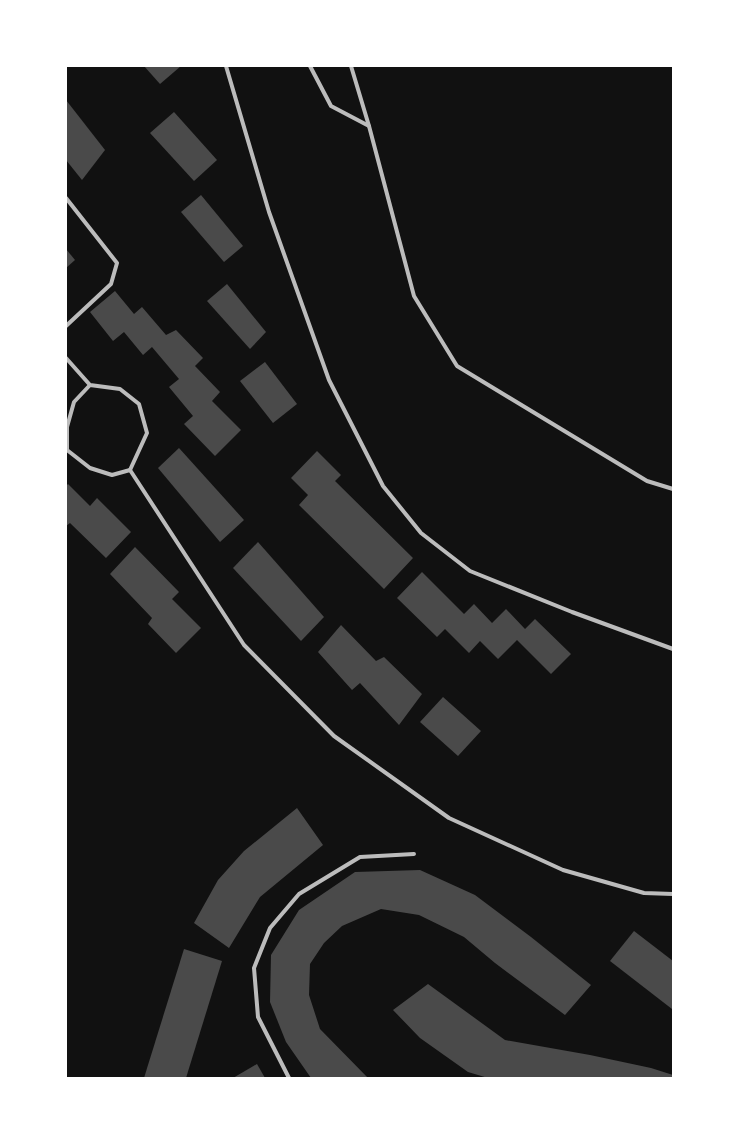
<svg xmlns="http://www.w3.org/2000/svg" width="739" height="1144" viewBox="0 0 739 1144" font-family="Lato,sans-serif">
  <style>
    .building { fill: #4a4a4a }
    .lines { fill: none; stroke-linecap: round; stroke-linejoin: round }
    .minor { stroke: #bcbcbc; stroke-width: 4 }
  </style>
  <rect width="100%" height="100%" fill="#111"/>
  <g class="building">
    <polygon points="144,66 181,66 160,84"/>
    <polygon points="66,100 105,150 82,180 66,160"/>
    <polygon points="174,112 217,160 194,181 150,133"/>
    <polygon points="201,195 243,246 224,262 181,212"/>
    <polygon points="66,249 75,260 66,268"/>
    <polygon points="227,284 266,332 250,349 207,301"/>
    <polygon points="115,291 134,314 142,307 166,335 176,330 203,358 195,366 220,392 212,401 241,430 215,456 184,424 193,416 169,387 179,379 152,347 143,355 124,332 113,341 90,312"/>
    <polygon points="265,362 297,404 273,423 240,381"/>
    <polygon points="179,448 244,520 220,542 158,468"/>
    <polygon points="317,451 341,475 335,481 413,558 384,589 299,505 308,495 291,478"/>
    <polygon points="68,484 90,506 97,498 131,532 106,558 70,523 66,526 66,486"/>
    <polygon points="258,542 324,617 301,641 233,568"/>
    <polygon points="135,547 179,592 172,599 201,628 176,653 148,624 152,618 110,574"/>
    <polygon points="422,572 464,614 474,604 492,623 506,609 525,629 535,619 571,654 551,674 517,640 498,659 480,641 469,653 445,629 437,637 397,598"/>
    <polygon points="341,625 376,661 384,657 422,694 399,725 360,683 352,690 318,652"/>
    <polygon points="443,697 481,731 458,756 420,722"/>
    <polygon points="297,808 323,845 260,897 229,948 194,923 218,880 244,851"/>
    <polygon points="420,870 475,895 531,937 591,985 565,1015 495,963 464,937 419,915 381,909 342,926 324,943 310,964 309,995 320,1029 368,1078 311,1078 286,1042 270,1002 271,955 299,910 355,872"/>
    <polygon points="634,931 673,961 673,1008 672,1009 610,961"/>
    <polygon points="184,949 222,961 186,1078 144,1078"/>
    <polygon points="428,984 505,1040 590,1055 651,1068 673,1075 673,1078 488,1078 468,1072 420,1038 393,1010"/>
    <polygon points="257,1064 265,1078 233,1078"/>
  </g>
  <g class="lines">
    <g class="minor">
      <polyline points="226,66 269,212 329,380 383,486 421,533 470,571 572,612 673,649"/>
      <polyline points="310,66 331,106 369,126"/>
      <polyline points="351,66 369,126 414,296 457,366 647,481 673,489"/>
      <polyline points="66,198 117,263 111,284 66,326"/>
      <polyline points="66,358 90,385 120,389 139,404 147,433 130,470 112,475 90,468 67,450 67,427 74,402 90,385"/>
      <polyline points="130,470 244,645 334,736 449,818 563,870 644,893 673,894"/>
      <polyline points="289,1078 258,1017 254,968 270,928 299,894 360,857 414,854"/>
    </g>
  </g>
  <rect width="739" height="1144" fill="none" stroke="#ffffff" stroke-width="134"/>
</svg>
